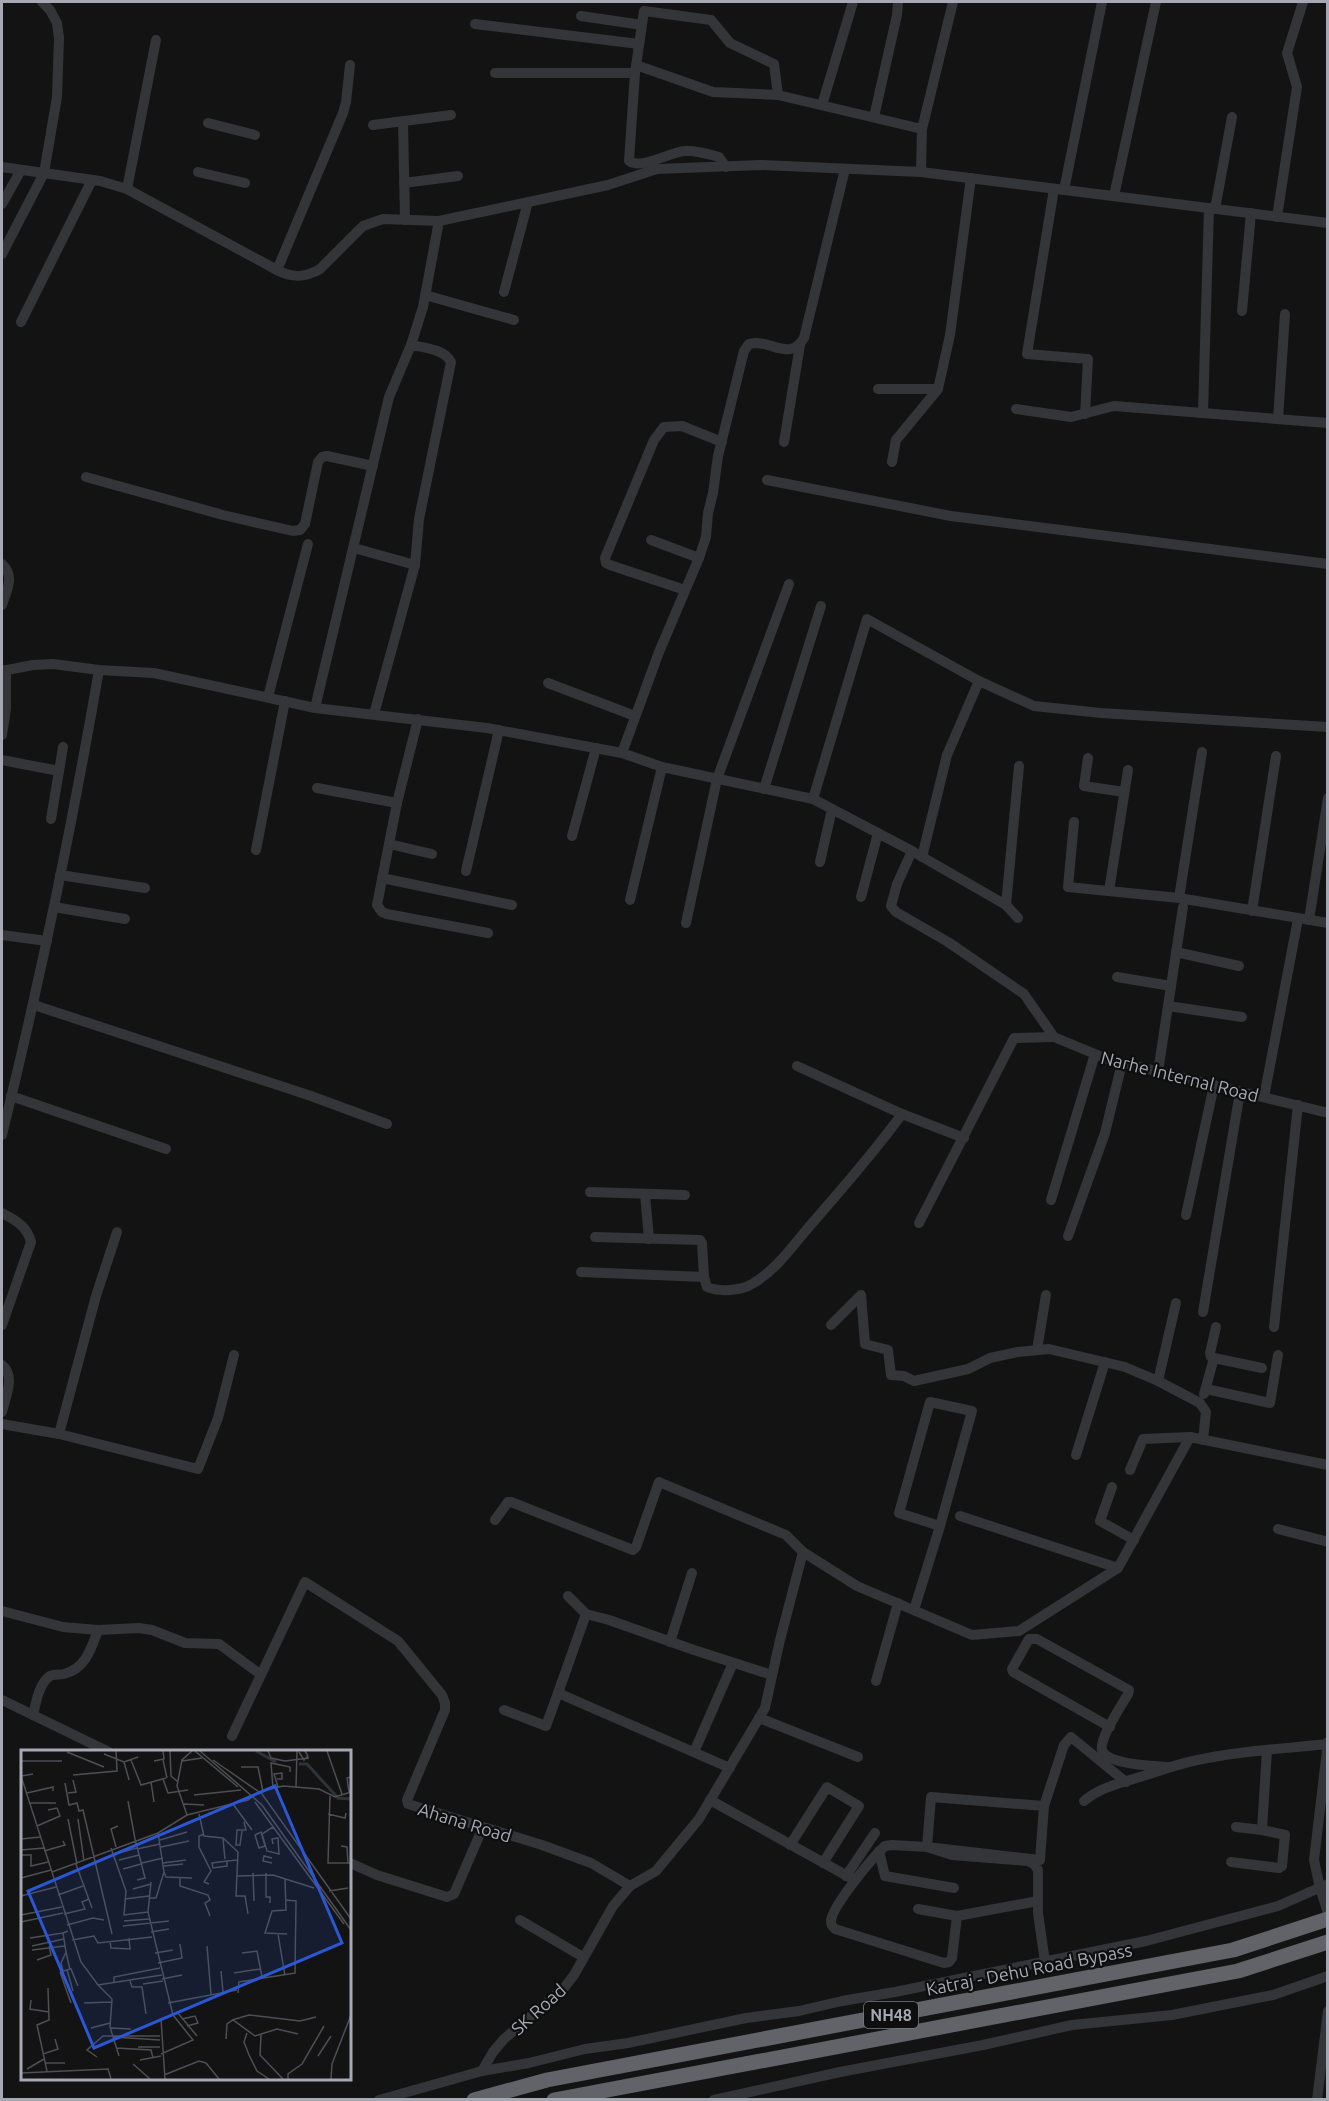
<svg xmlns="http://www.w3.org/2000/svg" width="1329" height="2101" viewBox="0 0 1329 2101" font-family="Ubuntu,sans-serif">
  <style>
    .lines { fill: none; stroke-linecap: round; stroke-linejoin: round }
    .minor { stroke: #343539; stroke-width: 10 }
    .highway { stroke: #616369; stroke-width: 15 }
    .labels { text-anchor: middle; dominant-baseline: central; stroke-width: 4.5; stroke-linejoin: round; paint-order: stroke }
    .shield { fill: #0e0e0f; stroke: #787a82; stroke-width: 1.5 }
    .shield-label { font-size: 16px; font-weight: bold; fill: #a6a9b3 }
    .street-label { font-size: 18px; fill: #a6a9b3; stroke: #0e0e0f }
    .inset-river { fill: none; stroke: #2c3339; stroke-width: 3 }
    .inset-road { fill: none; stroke: #4e4f54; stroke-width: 1.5 }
    .view { fill: #2b57d4; fill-opacity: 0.15; stroke: #2b57d4; stroke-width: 3 }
    .inset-edge { fill: none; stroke: #a6a9b3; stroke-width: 3 }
  </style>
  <rect width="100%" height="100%" fill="#131314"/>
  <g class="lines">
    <g class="minor">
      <polyline points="581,16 642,25"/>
      <polyline points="475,24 639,44"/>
      <polyline points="636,65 713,92 778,95"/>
      <polyline points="495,73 635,73 644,11 711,20 730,43 774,64 778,95 922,129 921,172"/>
      <path d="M635 73 629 161C642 170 669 152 685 151 696 150 708 154 719 157L726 167"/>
      <polyline points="822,105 853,2"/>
      <polyline points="874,117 897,15 898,2"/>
      <polyline points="403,121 405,220"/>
      <polyline points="208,123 255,135"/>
      <polyline points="373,125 451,115"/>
      <polyline points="922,129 953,2"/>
      <path d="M2 167 100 181 127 189 277 270C292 278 305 278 320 269L363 226 383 219 439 221"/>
      <polyline points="198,172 245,183"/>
      <polyline points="404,183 458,176"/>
      <polyline points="127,189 156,40"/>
      <polyline points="1054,189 1027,354 1088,359 1085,414"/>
      <polyline points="1064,190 1102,2"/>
      <polyline points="1114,196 1156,2"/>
      <polyline points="2,204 21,170"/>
      <polyline points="1215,209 1232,117"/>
      <polyline points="1277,217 1297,87 1287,53 1303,2"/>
      <polyline points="2,254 44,173 57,97 59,38 57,23 50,10 42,2"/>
      <polyline points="277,270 343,113 346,102 350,65"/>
      <polyline points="504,292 528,202"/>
      <polyline points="425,295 514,320"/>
      <polyline points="1242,311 1251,213"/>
      <polyline points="21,322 92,180"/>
      <polyline points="878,389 938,389"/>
      <polyline points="1016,409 1071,417 1114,406 1328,423"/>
      <polyline points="1203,413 1209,208"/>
      <polyline points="1278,419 1285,314"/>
      <polyline points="784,442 800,345"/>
      <polyline points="892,462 896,440 938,389 950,335 971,178"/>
      <polyline points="86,477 223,515 293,531 300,530 305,524 318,462 322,457 327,456 373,466"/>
      <polyline points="767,480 951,516 1328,564"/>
      <polyline points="651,540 699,558"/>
      <polyline points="354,548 415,565"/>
      <path d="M2 564C15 576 7 590 2 605"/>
      <polyline points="685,590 610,565 606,563 605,558 654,440 664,427 682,426 722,442"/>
      <polyline points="2,671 33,665 53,664 99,670 154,673 315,708 487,728 622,753 662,767 813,799 912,851 1006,905 1018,918"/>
      <polyline points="548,683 635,716"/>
      <polyline points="268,697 308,544"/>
      <polyline points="315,708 389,397 411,345 423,307 439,221 608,185 657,169 761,165 921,172 1328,223"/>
      <path d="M374 714 415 565 419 519 451 362C444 349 425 348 411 345"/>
      <polyline points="418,719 397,803 377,905 382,912 387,914 488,933"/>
      <polyline points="2,735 6,709 6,670"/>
      <path d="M622 753 659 652 699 558 706 537 708 513 713 493 718 456 744 351 749 344C770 338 789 363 804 338L845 169"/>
      <polyline points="1088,758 1084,786 1124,792"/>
      <polyline points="2,760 59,771 51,819"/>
      <polyline points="59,771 63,747"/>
      <polyline points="317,788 397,803"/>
      <polyline points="764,789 821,606"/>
      <polyline points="813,799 867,619 979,681 1034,706 1101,713 1328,727"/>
      <polyline points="1074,822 1068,887 1179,898 1328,923"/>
      <polyline points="572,836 596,748"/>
      <polyline points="389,844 432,854"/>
      <polyline points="256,850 285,701"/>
      <polyline points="912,851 897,884 891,906 896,912 948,942 1024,994 1054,1037 1107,1059 1328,1113"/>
      <polyline points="922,857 947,755 979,681"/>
      <polyline points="820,862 832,809"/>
      <polyline points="466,871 499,730"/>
      <polyline points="60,875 145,888"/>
      <polyline points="382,878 512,905"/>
      <polyline points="1109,891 1128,770"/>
      <polyline points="861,897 878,833"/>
      <polyline points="1179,898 1202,752"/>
      <polyline points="630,900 662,767"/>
      <polyline points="1006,905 1019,766"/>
      <polyline points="54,907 125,919"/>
      <polyline points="1252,911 1276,756"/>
      <polyline points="1309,920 1328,798"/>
      <polyline points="686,923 717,779 789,584"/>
      <polyline points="2,935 47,941"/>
      <polyline points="1176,952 1239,966"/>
      <polyline points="1117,977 1171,986"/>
      <polyline points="34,1005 311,1096 387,1124"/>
      <polyline points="1168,1006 1242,1017"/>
      <polyline points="797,1066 902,1114"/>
      <polyline points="1158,1072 1183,907"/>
      <polyline points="11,1096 166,1149"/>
      <polyline points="1264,1097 1298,919"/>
      <path d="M2 1135C40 981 72 826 99 670"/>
      <polyline points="590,1192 685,1195"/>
      <polyline points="645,1194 649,1239"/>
      <polyline points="1051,1200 1095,1054"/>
      <path d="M2 1213C15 1220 27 1226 31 1242L2 1325"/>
      <polyline points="1186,1215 1214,1085"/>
      <polyline points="919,1223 1014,1038 1054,1037"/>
      <polyline points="1068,1236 1105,1133 1122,1063"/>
      <path d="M595 1237 700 1240 702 1243 704 1277 707 1287C719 1292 741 1291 752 1284 775 1271 791 1248 808 1228 840 1191 873 1154 902 1114L964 1138"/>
      <polyline points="581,1272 704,1277"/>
      <polyline points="1203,1312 1240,1092"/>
      <polyline points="831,1325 861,1295 865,1344 888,1350 891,1375 904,1376 914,1381 968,1369 990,1358 1018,1352 1049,1349 1125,1367 1158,1381 1200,1403 1206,1412 1203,1440"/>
      <polyline points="1274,1327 1298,1105"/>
      <polyline points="1037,1350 1046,1295"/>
      <polyline points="1214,1358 1211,1357 1210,1353 1216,1327"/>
      <path d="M2 1365C16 1376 5 1398 2 1412"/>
      <polyline points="1158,1381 1176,1303"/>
      <polyline points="1206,1389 1270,1403 1278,1355"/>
      <polyline points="1204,1394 1214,1358 1262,1368"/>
      <polyline points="2,1424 59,1434 198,1469 218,1418 234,1355"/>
      <polyline points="59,1434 96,1296 117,1232"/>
      <polyline points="1076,1455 1105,1362"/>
      <polyline points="1130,1470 1143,1439 1190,1437"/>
      <polyline points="1112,1487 1100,1521 1134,1540"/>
      <polyline points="960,1516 1118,1568"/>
      <polyline points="495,1520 508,1502 511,1502 633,1550 636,1547 659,1482 786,1535 803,1552 857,1586 972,1635 1019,1631 1118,1568 1190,1437 1328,1465"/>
      <polyline points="1278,1529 1328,1542"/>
      <polyline points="568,1596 586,1614 609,1620 694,1650 772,1675"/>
      <polyline points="914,1610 940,1526 972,1411 930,1402 899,1513 940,1526"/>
      <polyline points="2,1611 63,1627 98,1630 139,1628 152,1630 185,1643 219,1644 260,1674"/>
      <polyline points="670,1642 692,1573"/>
      <polyline points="876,1681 898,1603"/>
      <polyline points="558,1693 586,1614"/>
      <polyline points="2,1700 109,1752"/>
      <polyline points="504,1710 546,1726 558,1693 730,1768"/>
      <path d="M33 1715C36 1703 39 1683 50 1676 54 1674 60 1675 64 1674 86 1668 91 1649 98 1630"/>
      <polyline points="759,1718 858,1757"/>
      <path d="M1110 1727 1013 1672 1012 1669 1029 1639H1037L1129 1690 1128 1694C1122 1705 1099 1738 1102 1750 1107 1765 1156 1766 1169 1767"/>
      <polyline points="232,1736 305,1582 398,1641 442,1695 445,1703 445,1710 407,1800 408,1804 542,1845 591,1863 630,1886"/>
      <polyline points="1328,1742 1314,1860 1320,1888 1328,1913"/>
      <polyline points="694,1752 733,1663"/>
      <polygon points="931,1797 1044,1806 1040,1860 927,1847"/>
      <polyline points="710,1800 851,1878"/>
      <path d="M1084 1801C1097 1790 1111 1786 1126 1781 1149 1775 1170 1766 1193 1761 1237 1751 1282 1749 1327 1744"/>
      <polyline points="1044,1806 1064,1745 1071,1737 1126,1782"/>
      <polyline points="1236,1827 1262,1830 1267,1750"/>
      <polyline points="790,1845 827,1787 859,1806 823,1863"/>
      <polyline points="879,1851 885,1876 954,1888"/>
      <polyline points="1231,1862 1279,1868 1282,1866 1285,1835 1262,1830"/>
      <polyline points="350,1863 377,1875 447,1897 454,1894 483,1827"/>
      <polyline points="846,1876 875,1833"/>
      <path d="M918 1909 957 1916 952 1958 949 1962 944 1963 835 1929C832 1926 831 1925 831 1921 832 1906 873 1857 885 1846L892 1845 927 1847 952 1855 1028 1861 1034 1864 1038 1870V1913L1045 1962"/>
      <polyline points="957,1916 1038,1901"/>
      <polyline points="520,1920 583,1957"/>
      <polyline points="482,2071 493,2052 504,2039 564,1988 574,1975 613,1906 630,1886 656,1871 699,1819 765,1708 780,1640 803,1552"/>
      <polyline points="379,2100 482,2071 529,2063 585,2049 628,2043 746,2018 799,2011 842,2001 895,1992 1146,1941 1278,1906 1328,1884"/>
      <polyline points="714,2100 840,2072 983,2045 1072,2025 1172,2015 1273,1995 1328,1976"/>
      <polyline points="1317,2100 1328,2011"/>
    </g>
    <g class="highway">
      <polyline points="474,2100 547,2080 1233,1950 1328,1919"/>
      <polyline points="554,2100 1238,1971 1328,1942"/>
    </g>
  </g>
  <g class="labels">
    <rect class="shield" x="864" y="2002" width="54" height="26" rx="4.5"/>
    <g class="shield-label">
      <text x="891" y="2015">NH48</text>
    </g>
    <g class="street-label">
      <text transform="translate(1180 1076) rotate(14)">Narhe Internal Road</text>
      <text transform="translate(465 1822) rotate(17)">Ahana Road</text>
      <text transform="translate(1029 1969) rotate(-11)">Katraj - Dehu Road Bypass</text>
      <text transform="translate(538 2009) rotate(-42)">SK Road</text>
    </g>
  </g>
  <g transform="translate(21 1750)">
    <rect width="330" height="330" fill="#131314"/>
    <path class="inset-river" d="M235 1 255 12M278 14H286L317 48 330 49"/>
    <path class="inset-road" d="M149 1 150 26 157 32M174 1 217 37M179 1 241 55 330 180M247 1 250 8 264 11 288 8M306 1 321 44M46 2 83 17M278 2 283 10 287 6 284 1M83 4 103 12 117 7M110 10 120 35 145 28M142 10 146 28M192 10 241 44 330 169M0 11H41M133 11 143 9 142 1M161 11 181 8M103 12 108 30M220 17H237L242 42M12 24 0 26 60 212 77 235 141 225M52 25 96 21 95 1M142 29 147 43 167 40M256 29H261V23L253 24 257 37M130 32 133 52M44 33 48 55 56 53 58 61 62 60 91 184M275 37 276 1M252 38 250 13 269 17V22M328 42 326 28 330 27M6 43 32 37V41M47 43 55 42 52 30M173 45 220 40M309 46 307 113H330M107 51 114 89M234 52 323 174M9 53H35M163 54 183 55M212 54 231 80M178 64 183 86 202 88 217 102 215 146H224L227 164M307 64 324 68 325 63M166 65 156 36 161 10 171 1M47 69 56 114M57 69 63 111M16 76 39 66 36 58 27 60M252 77 241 84 246 101 258 104 257 88 251 89 252 94M221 81 219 95H215L216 80H225L223 72M240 82 244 96 238 98 234 85ZM183 84 178 86V97L190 121 183 132 188 134M0 89 19 87M114 89 124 128 116 130M202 89 204 109M139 90 166 82M320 96 326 97 327 113M95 97 90 79 97 76M140 97 168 91M90 98 105 141 103 165 127 162M116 99 139 94M0 100 23 98M23 101 44 95 42 91M97 103 116 98M0 105H10V116L27 112M98 110 118 105M206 111V116L192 118 191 113 206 111 217 110M121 113 142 108M142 113 165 110M251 113 242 111 243 106 251 108M55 114 71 158M143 116 162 114M102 119 120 114M31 122 137 83 166 65 227 50 238 42 262 36 298 39 314 47 330 42M143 122 145 127 171 128M232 123 233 151M245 123V147H249V153M216 126 252 125 293 138M159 127V136L187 145 189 150 184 153 189 166M0 128 30 120M264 129 265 160 251 161 244 183 266 184M130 132 127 162 152 265 140 269 144 329M112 139 130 134M308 141 327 138M37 145 62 136M0 146 35 137M128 148H135L143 122 137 83M104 149 128 146M43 164 64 159 61 152 68 149M0 165 41 157M103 171 128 169M0 172 42 163M46 175 72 168 83 170M102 176 148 171M47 181 42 183 45 202 40 213 42 221 50 219 57 236M130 182 148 179M257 184 264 226M9 188 42 183M51 190 73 186 77 193 131 187M89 191 90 198 109 199 108 188M11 196 43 189M186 196 190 244M11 200 44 196M45 202 49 220M134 203 152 200M221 203 236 201 241 227M16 210 30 205 28 196M137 213 161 208 159 194M46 220 52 241M200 221 202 242M39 222 50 253M213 223 239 219M141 229 161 225M109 231 111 237H121L125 264M93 232V227L139 218M122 234 142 231M77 235 91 249 89 277 98 306M217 243 218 232 274 223 275 151 264 150M10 250 9 259 28 262M63 253 91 252M147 253 216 240M156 262 176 286M161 269 174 266 177 273 166 276M211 270 228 265 279 271 295 267M70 278 89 273M90 278 110 279M226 283 223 292 228 305 236 321 248 329M240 285 239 305 262 329M92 287 139 290M205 289 206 274 212 270 234 286 256 279 277 284M117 297H139M95 298 130 300 132 308M22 304 37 299 34 289M140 304 172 290 152 265M297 306 310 286M76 307 66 300 82 286H139M119 310 140 306M24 313H44M112 314 129 329M6 319 23 309M26 321 16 275 28 270 27 238M0 323 87 319 90 329M143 325 178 311 185 313 198 329M267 329V324L281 314 303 276M310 329 311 314 330 265"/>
    <path class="view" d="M254 36 321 193 73 298 7 141Z"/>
    <rect width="330" height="330" class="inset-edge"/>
  </g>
  <rect width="1329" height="2101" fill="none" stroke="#a6a9b3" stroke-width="6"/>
</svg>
